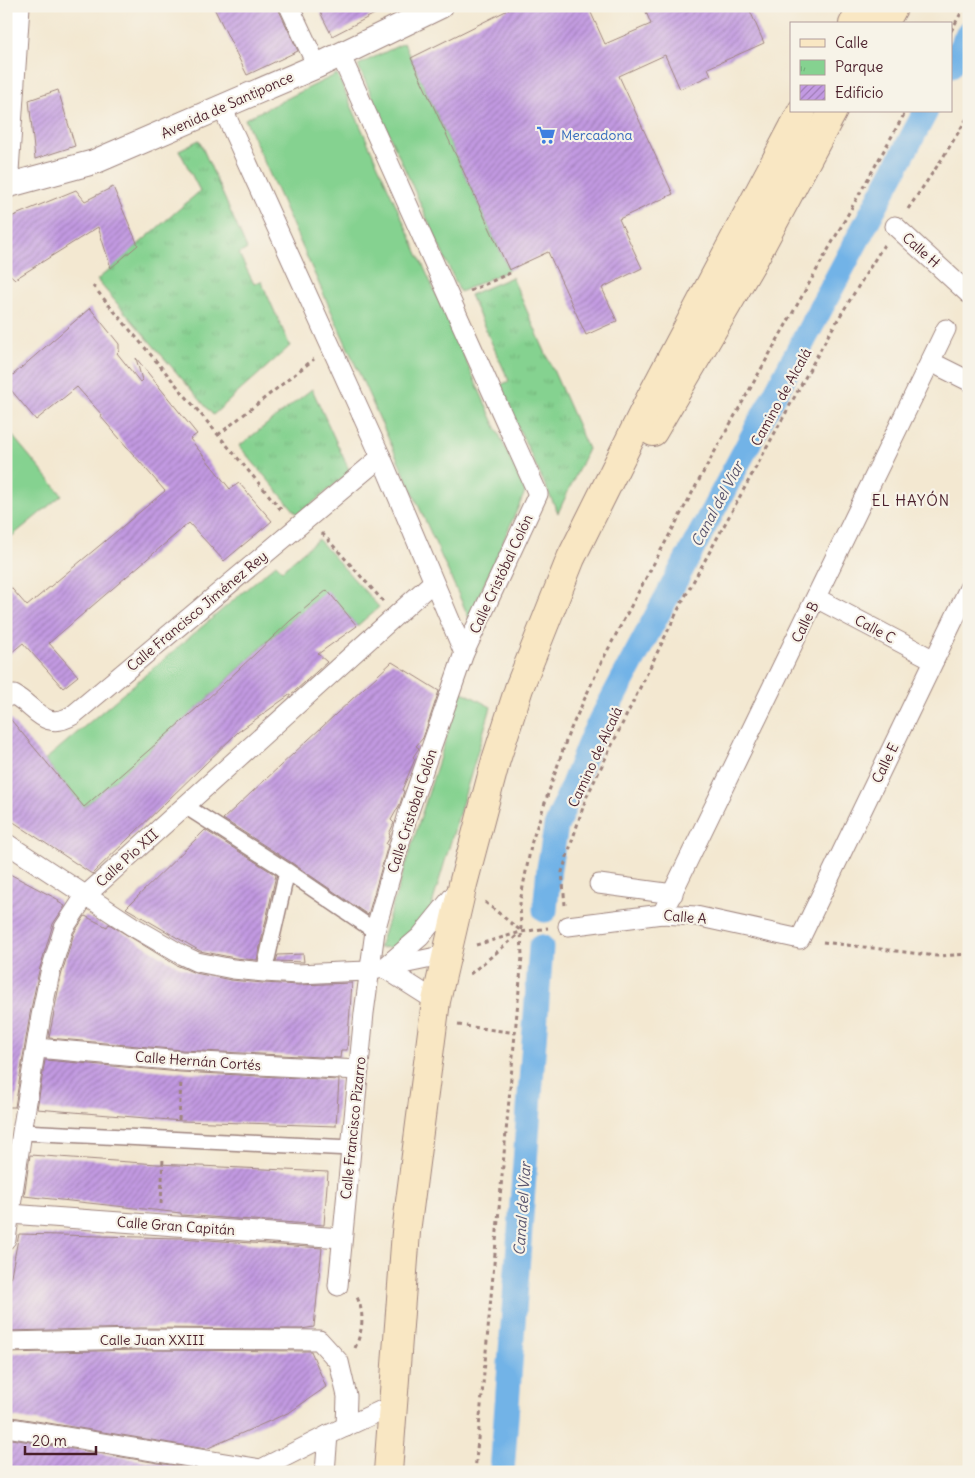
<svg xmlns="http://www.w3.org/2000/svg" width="975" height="1478" viewBox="0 0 975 1478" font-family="Delius,sans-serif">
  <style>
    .green { fill: #85d290; stroke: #68785e }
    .park { fill: url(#park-tufts); stroke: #68785e }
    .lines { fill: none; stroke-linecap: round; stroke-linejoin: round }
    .canal { stroke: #72b3e7; stroke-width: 25 }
    .building { fill: url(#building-hatch) }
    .pedestrian-casing { stroke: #9e847e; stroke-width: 18 }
    .minor-casing { stroke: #9e847e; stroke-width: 21 }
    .tertiary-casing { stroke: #9e847e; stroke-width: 26 }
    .secondary-casing { stroke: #9e847e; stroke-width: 30 }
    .path { stroke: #9e847e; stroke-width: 3; stroke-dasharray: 4 4; stroke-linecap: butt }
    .pedestrian { stroke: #fff; stroke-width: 15 }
    .minor { stroke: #fff; stroke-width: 19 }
    .tertiary { stroke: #fff; stroke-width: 24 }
    .secondary { stroke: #f9e7c3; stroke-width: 28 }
    .labels { text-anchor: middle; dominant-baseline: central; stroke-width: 4.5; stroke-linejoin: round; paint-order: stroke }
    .street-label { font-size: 14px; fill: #4a1f2b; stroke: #f7f3e8 }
    .shop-label { font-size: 14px; fill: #366cbe; stroke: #f7f3e8; text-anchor: start }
    .neighbourhood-label { font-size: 15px; letter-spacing: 1px; fill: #4a1f2b; stroke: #f7f3e8 }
    .water-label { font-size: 15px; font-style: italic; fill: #58536d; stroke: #f7f3e8 }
  </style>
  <defs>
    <pattern id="park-tufts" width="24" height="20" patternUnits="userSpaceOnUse" patternTransform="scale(1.25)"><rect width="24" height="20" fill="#85d290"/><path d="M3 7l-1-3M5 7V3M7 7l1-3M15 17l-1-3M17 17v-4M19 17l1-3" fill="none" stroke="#74b47c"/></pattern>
    <pattern id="building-hatch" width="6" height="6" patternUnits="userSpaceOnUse" patternTransform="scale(1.25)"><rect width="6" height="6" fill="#c29ae2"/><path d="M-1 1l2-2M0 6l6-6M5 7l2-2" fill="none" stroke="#a07db7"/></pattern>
  </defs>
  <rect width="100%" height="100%" fill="#f7f3e8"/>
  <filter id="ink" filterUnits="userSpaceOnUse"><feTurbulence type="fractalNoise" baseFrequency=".02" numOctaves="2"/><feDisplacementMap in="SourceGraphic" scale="10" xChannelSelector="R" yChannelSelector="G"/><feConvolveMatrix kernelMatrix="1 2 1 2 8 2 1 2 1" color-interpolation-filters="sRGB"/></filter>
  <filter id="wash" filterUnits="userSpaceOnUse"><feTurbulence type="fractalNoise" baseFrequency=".0096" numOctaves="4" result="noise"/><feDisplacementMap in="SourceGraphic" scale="20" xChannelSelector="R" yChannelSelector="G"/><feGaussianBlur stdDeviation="1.12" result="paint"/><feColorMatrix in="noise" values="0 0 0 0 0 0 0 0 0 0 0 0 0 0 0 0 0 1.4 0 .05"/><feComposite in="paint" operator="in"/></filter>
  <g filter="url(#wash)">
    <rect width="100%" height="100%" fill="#f3e8d1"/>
    <g class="green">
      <polygon points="404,43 509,270 460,292 358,65"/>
      <polygon points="337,74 525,492 469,618 245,119"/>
      <polygon points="6,428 62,495 6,541"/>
      <polygon points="318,539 379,607 357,626 327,591 289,621 205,701 84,807 45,760 276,564 282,570"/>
      <polygon points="461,691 491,707 428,918 398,947 379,948"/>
    </g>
    <g class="park">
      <polygon points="199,140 247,249 239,254 254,284 261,281 290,346 213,415 97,280 200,191 179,150"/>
      <polygon points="512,277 588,449 558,513 499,386 509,381 470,295"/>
      <polygon points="312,389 350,472 298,515 239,446"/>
    </g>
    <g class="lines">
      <g class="canal">
        <polyline points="951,65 969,32"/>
        <polyline points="545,910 549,868 556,827 592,737 926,111"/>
        <polyline points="502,1472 541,947"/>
      </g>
    </g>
    <g id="blocks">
      <g class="building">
        <polygon points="213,6 277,6 298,51 247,75"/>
        <polygon points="317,6 390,6 332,36"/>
        <polygon points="516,6 588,6 605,44 651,24 646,12 659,6 748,6 764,43 708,68 711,75 680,89 665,55 619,76 673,194 619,219 642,268 602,288 617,321 586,335 548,252 509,270 411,58"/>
        <polygon points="58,90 75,146 35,159 29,100"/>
        <polygon points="113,187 138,245 111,268 98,227 15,279 6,271 6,219 76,190 85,201"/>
        <polygon points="90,308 119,344 119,351 117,353 140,382 142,380 136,358 197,434 190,439 230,489 239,483 272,521 224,561 189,523 49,643 78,676 63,688 23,643 6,657 6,582 27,606 165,491 101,417 102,415 77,387 36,420 6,384 6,381"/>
        <polygon points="327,590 357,626 318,654 327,662 295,691 238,732 92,874 6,817 6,714 84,807 205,701 290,621"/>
        <polygon points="392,662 439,691 423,738 416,746 419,748 413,757 415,759 402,790 404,791 400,804 391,820 394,823 389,834 390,835 389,839 386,844 388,845 368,915 292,863 223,819"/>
        <polygon points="205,830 276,875 257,960 235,958 200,951 126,908"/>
        <polygon points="6,872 59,900 58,902 65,906 53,924 39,971 30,1014 15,1107 6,1107"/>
        <polygon points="85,916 107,927 109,924 176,965 195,973 231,980 263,983 299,985 352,983 347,1050 341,1050 340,1058 182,1050 49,1038 61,976 74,933"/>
        <polygon points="303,954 304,962 276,961 278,955"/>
        <polygon points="45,1060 180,1072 339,1080 336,1126 182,1121 37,1109"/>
        <polygon points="30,1155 157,1164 328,1172 324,1225 181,1215 181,1213 24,1196"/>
        <polygon points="19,1234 180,1238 322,1248 314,1327 301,1329 140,1328 6,1331 6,1301"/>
        <polygon points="140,1350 311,1351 326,1387 290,1412 206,1449 6,1416 6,1353"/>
        <polygon points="6,1438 207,1471 207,1472 6,1472"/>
      </g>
    </g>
  </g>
  <g filter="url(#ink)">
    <use href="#blocks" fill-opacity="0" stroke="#9e847e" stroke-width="1"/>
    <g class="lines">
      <g class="pedestrian-casing">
        <g id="pedestrian">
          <polyline points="185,806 287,871 375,931"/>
          <polyline points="264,972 287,871"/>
          <polyline points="22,1132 351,1148"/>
        </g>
      </g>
      <g class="minor-casing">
        <g id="minor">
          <polyline points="289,6 317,66"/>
          <polyline points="222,107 381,457 464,653"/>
          <polyline points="8,186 20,6"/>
          <polyline points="895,226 969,294"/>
          <polyline points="931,362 969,381"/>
          <polyline points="816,598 934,660"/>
          <path d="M6 697 14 695C36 707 44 732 73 715L381 457"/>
          <polyline points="6,843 132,926 182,955 197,962 233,969 264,972 298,974 341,972 369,971 446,955"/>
          <polyline points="599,884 673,894"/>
          <polyline points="662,914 946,329"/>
          <polyline points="568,926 662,914 696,916 800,939 969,588"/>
          <polyline points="385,967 420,937 458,890"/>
          <polyline points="384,968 436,1001"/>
          <polyline points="37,1048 181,1061 359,1070"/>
          <polyline points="10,1214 341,1238"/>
          <polyline points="6,1239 22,1132 41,1016 50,973 64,928 85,896 433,582"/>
          <polyline points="338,1286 364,1013 375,931 408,814 464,653 538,494 340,54"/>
          <polyline points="6,1342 140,1339 319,1340 339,1362 347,1396 346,1427"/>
          <polyline points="6,1427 261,1469 328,1435 393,1405"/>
          <polyline points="325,1472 328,1435"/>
        </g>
      </g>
      <g class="tertiary-casing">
        <polyline id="tertiary" points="6,186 94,162 317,66 441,6"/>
      </g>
      <g class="secondary-casing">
        <g id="secondary">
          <polyline points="853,24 864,6"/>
          <polyline points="884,24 894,6"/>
          <polyline points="653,432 755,257 833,111"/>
          <polyline points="388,1472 406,1232 436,1001 463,884 496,760 519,688 571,558 651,397 802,111"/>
        </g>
      </g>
      <g class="path">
        <polyline points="951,31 965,6"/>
        <polyline points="908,209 942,159 969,115"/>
        <polyline points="93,286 283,512"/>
        <polyline points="470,291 510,273"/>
        <polyline points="218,435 314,359"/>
        <polyline points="322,533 383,601"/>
        <polyline points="485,902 521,931"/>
        <polyline points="565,905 562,872 586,798 681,604 829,334 885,243"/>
        <polyline points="823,942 937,956 969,954"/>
        <polyline points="476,945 521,932 548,928"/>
        <polyline points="470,974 519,934"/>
        <polyline points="458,1025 516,1033"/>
        <polyline points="179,1120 181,1081"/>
        <polyline points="161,1204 163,1158"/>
        <path d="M355 1348C363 1330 365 1313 356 1295"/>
        <polyline points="475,1472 522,957 520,902 532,841 568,735 602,661 640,589 710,460 906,111"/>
      </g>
      <use href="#pedestrian" class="pedestrian"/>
      <use href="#minor" class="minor"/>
      <use href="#tertiary" class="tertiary"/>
      <use href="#secondary" class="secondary"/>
    </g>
  </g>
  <defs>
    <g id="supermarket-bare" transform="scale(1.5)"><path d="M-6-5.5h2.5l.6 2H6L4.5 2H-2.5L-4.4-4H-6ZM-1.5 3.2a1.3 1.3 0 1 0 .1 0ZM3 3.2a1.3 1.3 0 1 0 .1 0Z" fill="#3f7fe0" stroke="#f7f3e8" stroke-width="2.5" paint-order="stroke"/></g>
  </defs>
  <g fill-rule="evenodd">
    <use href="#supermarket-bare" x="546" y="135"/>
  </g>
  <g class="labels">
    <g class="street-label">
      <text transform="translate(227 105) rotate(-24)">Avenida de Santiponce</text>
      <text transform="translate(921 250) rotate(42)">Calle H</text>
      <text transform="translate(781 397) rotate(-61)">Camino de Alcalá</text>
      <text transform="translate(501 574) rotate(-65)">Calle Cristóbal Colón</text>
      <text transform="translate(197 611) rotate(-40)">Calle Francisco Jiménez Rey</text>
      <text transform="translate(805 622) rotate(-64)">Calle B</text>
      <text transform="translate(875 629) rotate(28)">Calle C</text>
      <text transform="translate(595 757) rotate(-65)">Camino de Alcalá</text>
      <text transform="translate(885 763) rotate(-64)">Calle E</text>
      <text transform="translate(412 811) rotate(-72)">Calle Cristobal Colón</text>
      <text transform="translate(127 858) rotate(-42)">Calle Pío XII</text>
      <text transform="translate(685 917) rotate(5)">Calle A</text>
      <text transform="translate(198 1061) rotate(4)">Calle Hernán Cortés</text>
      <text transform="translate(353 1128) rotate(-84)">Calle Francisco Pizarro</text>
      <text transform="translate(176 1226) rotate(4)">Calle Gran Capitán</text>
      <text x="152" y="1340">Calle Juan XXIII</text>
    </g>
    <g class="shop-label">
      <text x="561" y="135">Mercadona</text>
    </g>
    <g class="neighbourhood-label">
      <text x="911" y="500">EL HAYÓN</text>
    </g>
    <g class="water-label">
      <text transform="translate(717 504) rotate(-62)">Canal del Viar</text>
      <text transform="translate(522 1209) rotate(-86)">Canal del Viar</text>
    </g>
  </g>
  <rect width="975" height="1478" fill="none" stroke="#f7f3e8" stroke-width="25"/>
  <rect x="790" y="22" width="162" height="90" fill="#f7f3e8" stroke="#b29e9c"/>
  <rect x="800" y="39" width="25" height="8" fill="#f9e7c3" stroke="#b29e9c"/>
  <text x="835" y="48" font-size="15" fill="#4a1f2b">Calle</text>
  <rect x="800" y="60" width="25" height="15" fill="url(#park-tufts)" stroke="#b29e9c"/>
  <text x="835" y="72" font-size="15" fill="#4a1f2b">Parque</text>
  <rect x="800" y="85" width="25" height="15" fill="url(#building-hatch)" stroke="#b29e9c"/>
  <text x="835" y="98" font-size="15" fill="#4a1f2b">Edificio</text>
  <path d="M25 1446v8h71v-8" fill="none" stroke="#4a1f2b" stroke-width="2.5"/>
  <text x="32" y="1446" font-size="15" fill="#4a1f2b" stroke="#f7f3e8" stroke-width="4" paint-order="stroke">20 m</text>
</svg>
